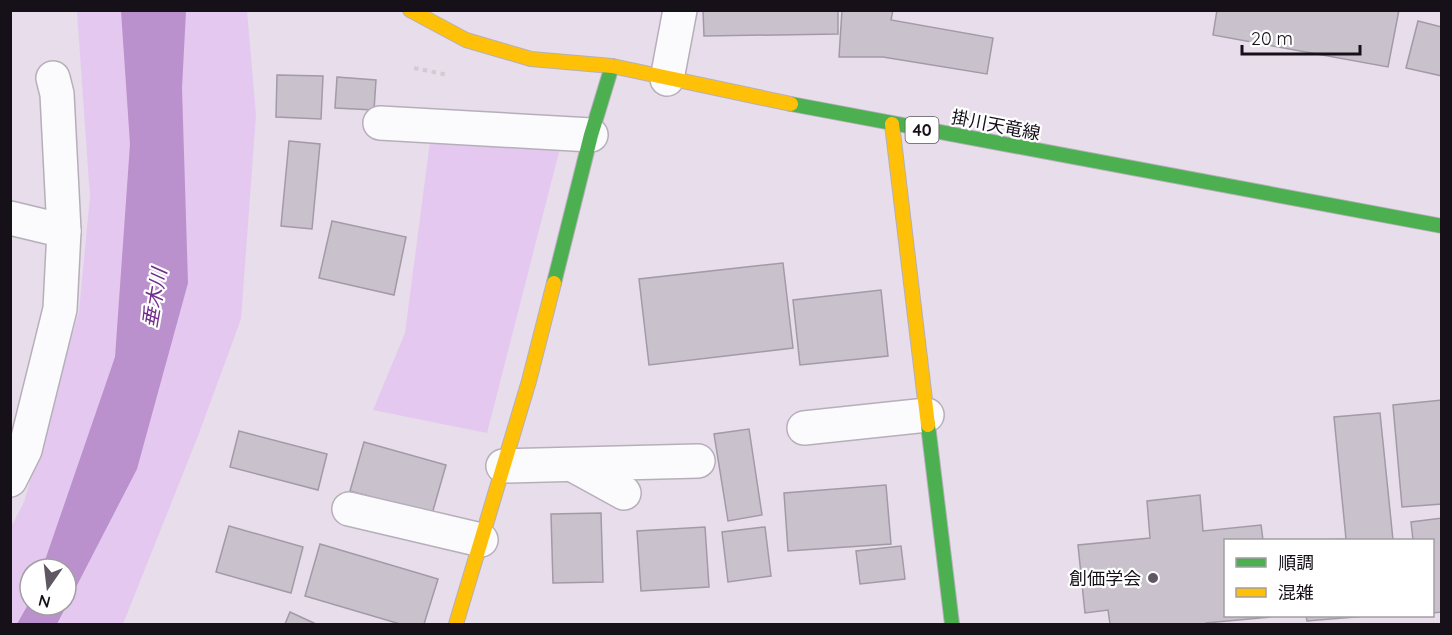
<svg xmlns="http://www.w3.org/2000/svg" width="1452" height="635" viewBox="0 0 1452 635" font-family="Quicksand,'Noto Sans JP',sans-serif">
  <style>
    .green { fill: #e4c8f0; fill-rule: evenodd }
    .water { fill: #ba91cc }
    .building { fill: #c9c2cc; stroke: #a29aa6; stroke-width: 1.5 }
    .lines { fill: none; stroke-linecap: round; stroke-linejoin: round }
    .street-casing { stroke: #b6afba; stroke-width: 36 }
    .fast-casing { stroke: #b6afba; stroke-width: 16 }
    .slow-casing { stroke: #b6afba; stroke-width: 16 }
    .path { stroke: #d0cdd2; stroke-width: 4; stroke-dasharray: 4.5 4.5; stroke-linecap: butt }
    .street { stroke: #fbfafc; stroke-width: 33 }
    .fast { stroke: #4caf50; stroke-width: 14 }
    .slow { stroke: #ffc107; stroke-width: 14 }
    .poi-dot { fill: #5f5862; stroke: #fff; stroke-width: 2 }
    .labels { text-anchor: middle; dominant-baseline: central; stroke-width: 4.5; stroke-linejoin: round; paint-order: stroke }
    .shield { fill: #fff; stroke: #5c585e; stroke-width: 1.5 }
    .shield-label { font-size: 16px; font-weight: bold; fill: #161019 }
    .street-label { font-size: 18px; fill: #161019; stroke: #fff }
    .poi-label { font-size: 18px; fill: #161019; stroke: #fff; text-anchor: end }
    .water-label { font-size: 20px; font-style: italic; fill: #712e8b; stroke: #fff }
  </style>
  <rect width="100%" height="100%" fill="#e7ddeb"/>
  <g class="green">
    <path d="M77 11H247L256 115 241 319 198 436 123 624H11L10 529 24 502 79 311 90 197ZM30 569H66V605H30Z"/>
    <polygon points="430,142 560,148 487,433 373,410 405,333"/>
  </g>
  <polygon class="water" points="121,11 186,11 182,88 188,283 137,469 57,624 17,624 30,601 30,605 66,605 66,569 42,569 115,357 130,144"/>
  <g class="building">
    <polygon points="703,10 838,10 838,34 704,36"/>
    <polygon points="842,10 893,10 891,20 993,38 987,74 883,57 839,57"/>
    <polygon points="1217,10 1399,10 1388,67 1213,35"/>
    <polygon points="1418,21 1442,27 1442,76 1406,68"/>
    <polygon points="277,75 323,76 321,119 276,117"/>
    <polygon points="337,77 376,80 374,110 335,108"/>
    <polygon points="289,141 320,144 312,229 281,226"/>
    <polygon points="332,221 406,237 394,295 319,278"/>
    <polygon points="783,263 793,348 649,365 639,279"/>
    <polygon points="881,290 888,356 800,365 793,300"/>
    <polygon points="1442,400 1442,504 1402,507 1393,405"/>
    <polygon points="1380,413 1393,540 1323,540 1346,539 1334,417"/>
    <polygon points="749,429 762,515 728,521 714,434"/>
    <polygon points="239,431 327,454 318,490 230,467"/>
    <polygon points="364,442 446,465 432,514 350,491"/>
    <polygon points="886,485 891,544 788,551 784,493"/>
    <polygon points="1200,495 1203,531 1261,525 1263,540 1226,540 1226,616 1271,617 1206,623 1206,624 1110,624 1108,610 1085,613 1078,545 1150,538 1147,501"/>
    <polygon points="601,513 603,582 553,583 551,514"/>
    <polygon points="1442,518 1442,612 1432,613 1432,540 1413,540 1411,522"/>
    <polygon points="229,526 303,547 291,593 216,572"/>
    <polygon points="705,527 709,587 641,591 637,531"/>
    <polygon points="765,527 771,576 728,582 722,532"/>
    <polygon points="320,544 438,579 424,624 400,624 305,596"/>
    <polygon points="901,546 905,579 860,584 856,551"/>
    <polygon points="290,612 316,624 285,624"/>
    <polygon points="1306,616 1367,616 1307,621"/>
  </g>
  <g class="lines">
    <g class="street-casing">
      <g id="street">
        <polyline points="667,79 680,10"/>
        <polyline points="380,123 591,135"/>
        <polyline points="10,218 64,231"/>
        <polyline points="804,428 927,415"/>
        <polyline points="573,465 624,493"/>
        <polyline points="503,466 698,461"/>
        <polyline points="10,480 25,450 60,309 64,231 57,94 53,78"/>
        <polyline points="349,509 481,540"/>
      </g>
    </g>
    <g class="fast-casing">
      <g id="fast">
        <polyline points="791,104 1442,226"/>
        <polyline points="554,283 591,135 612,66"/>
        <polyline points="928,425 952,624"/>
      </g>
    </g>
    <g class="slow-casing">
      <g id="slow">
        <polyline points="410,10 466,40 531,59 612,66 791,104"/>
        <polyline points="892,124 928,425"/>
        <polyline points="456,624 529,381 554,283"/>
      </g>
    </g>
    <polyline class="path" points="414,68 448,75"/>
    <use href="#street" class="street"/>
    <use href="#fast" class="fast"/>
    <use href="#slow" class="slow"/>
  </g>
  <circle class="poi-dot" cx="1153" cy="578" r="6"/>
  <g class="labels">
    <rect class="shield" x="905.5" y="117" width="33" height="26" rx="4.5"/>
    <g class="shield-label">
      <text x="922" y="130">40</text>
    </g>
    <g class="street-label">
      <text transform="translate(996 125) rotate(11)">掛川天竜線</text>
    </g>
    <g class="poi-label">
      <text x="1141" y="578">創価学会</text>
    </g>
    <g class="water-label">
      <text transform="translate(154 298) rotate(-80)">垂木川</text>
    </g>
  </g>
  <rect width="1452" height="635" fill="none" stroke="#161019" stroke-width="24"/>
  <rect x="1224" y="539" width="210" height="78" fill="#ffffff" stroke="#a29fa3" stroke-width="1.5"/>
  <rect x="1236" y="558" width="30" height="9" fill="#4caf50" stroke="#a29fa3" stroke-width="1.5"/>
  <text x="1278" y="569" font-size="18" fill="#161019">順調</text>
  <rect x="1236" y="588" width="30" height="9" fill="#ffc107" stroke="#a29fa3" stroke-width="1.5"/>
  <text x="1278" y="599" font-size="18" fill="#161019">混雑</text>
  <g transform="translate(48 587) rotate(194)"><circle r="28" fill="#ffffff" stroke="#a29fa3" stroke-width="1.5"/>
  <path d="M0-4.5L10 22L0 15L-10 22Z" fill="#5f5862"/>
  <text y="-9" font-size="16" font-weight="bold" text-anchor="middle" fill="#161019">N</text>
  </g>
  <path d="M1242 45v9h118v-9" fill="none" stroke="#161019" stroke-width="3"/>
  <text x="1251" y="45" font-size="18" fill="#161019" stroke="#ffffff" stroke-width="4.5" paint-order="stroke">20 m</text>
</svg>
